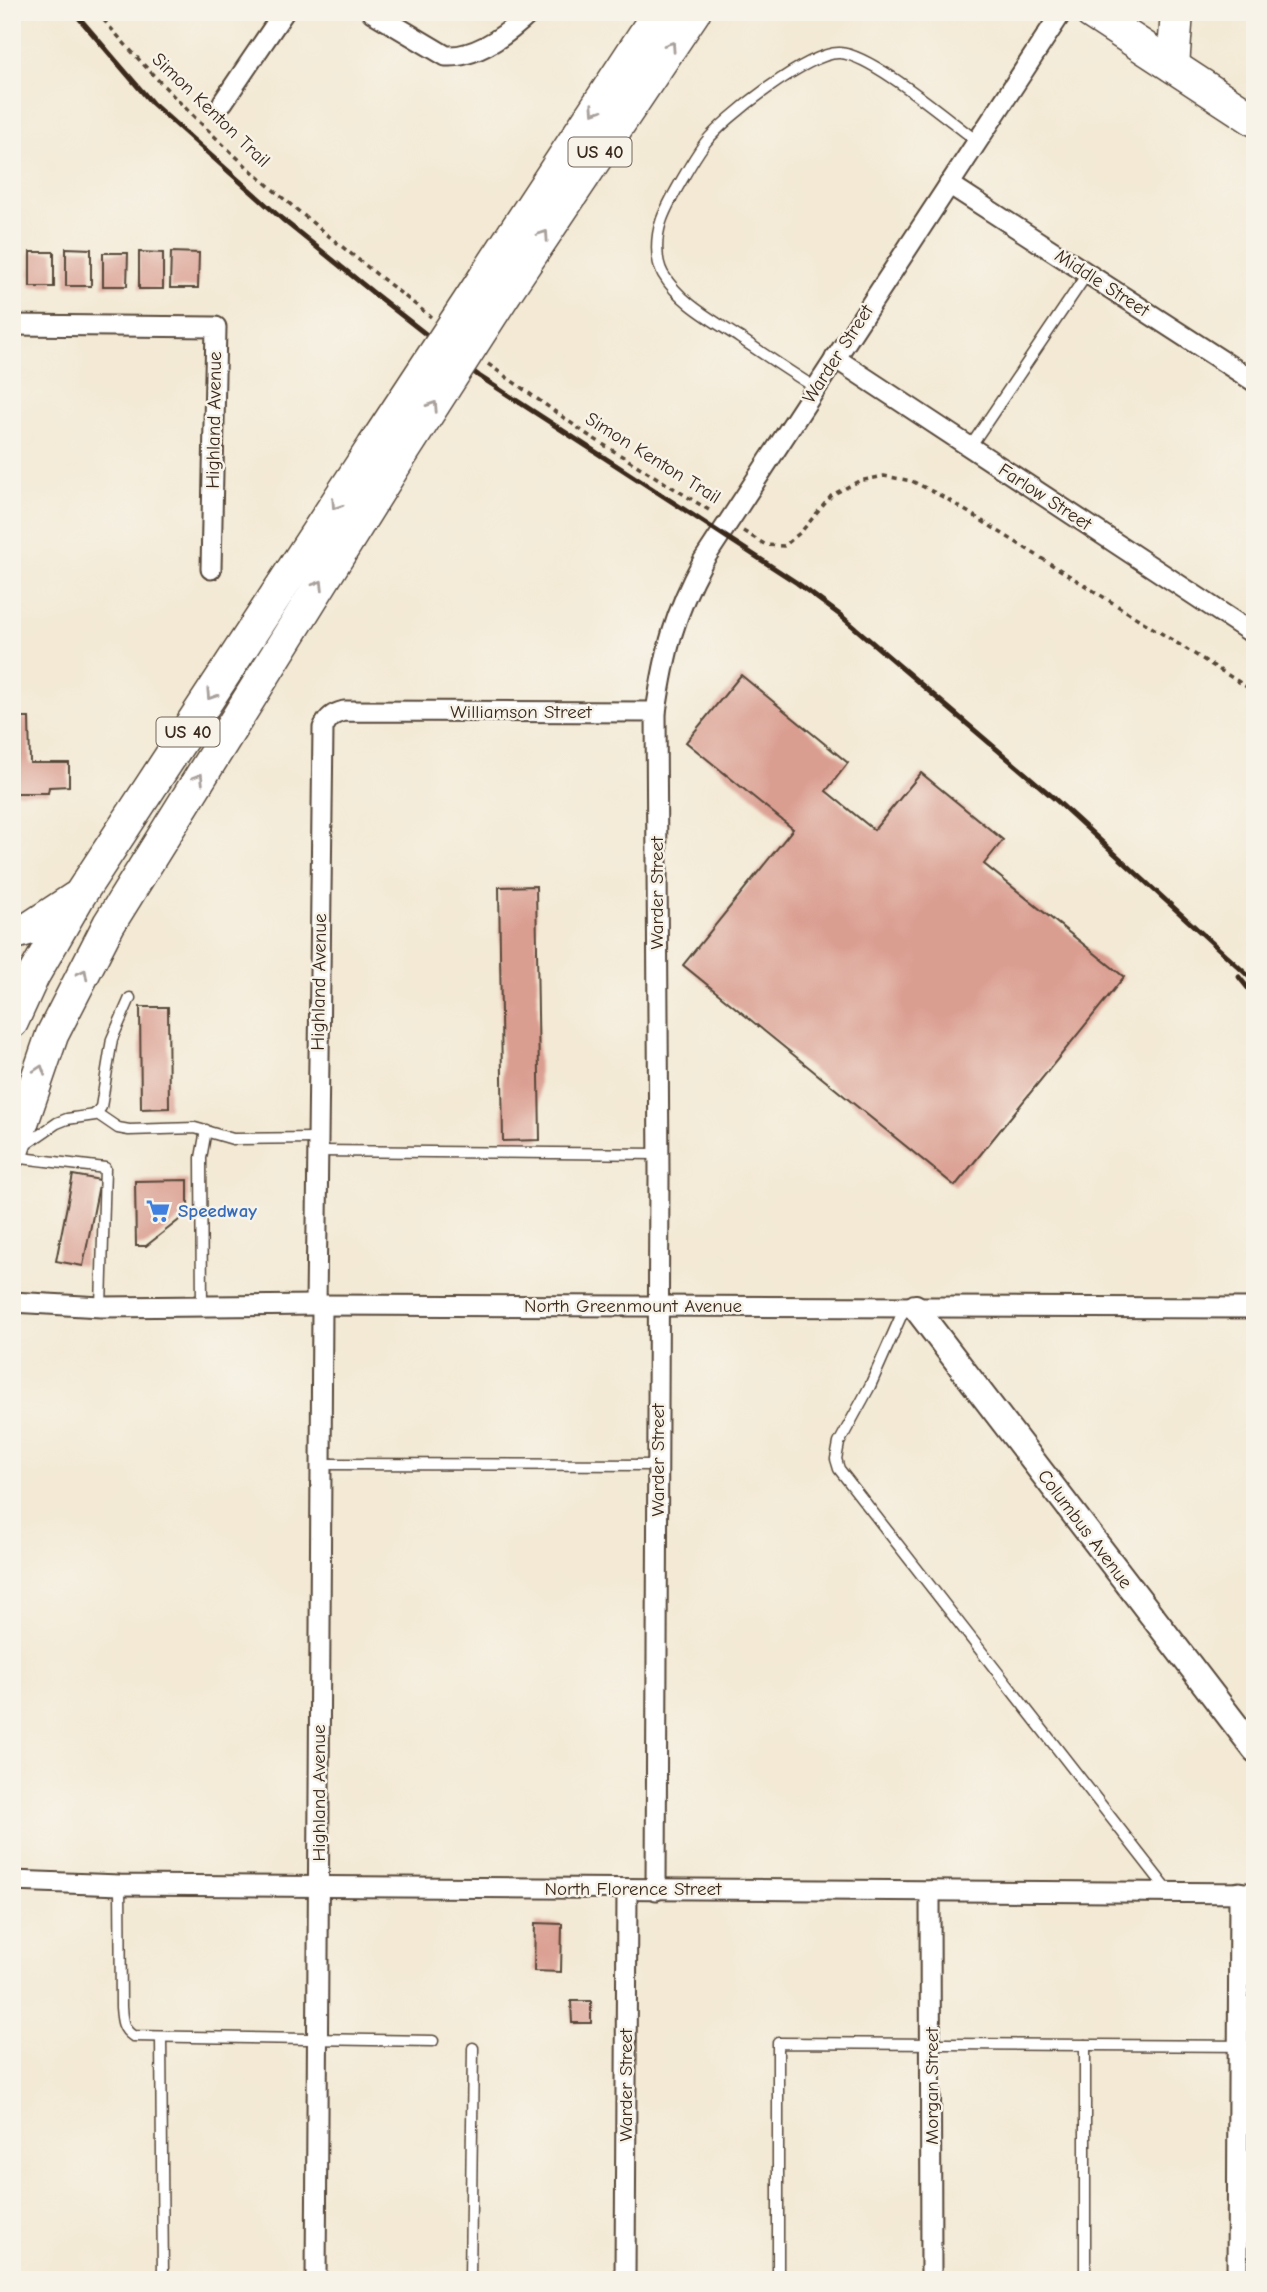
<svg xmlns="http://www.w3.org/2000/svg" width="1267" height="2292" viewBox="0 0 1267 2292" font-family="'Comic Neue',sans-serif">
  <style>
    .building { fill: #da9e91 }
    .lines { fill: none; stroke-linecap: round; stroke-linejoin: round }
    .service-casing { stroke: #574739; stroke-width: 13 }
    .minor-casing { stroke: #574739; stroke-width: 23 }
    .tertiary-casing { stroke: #574739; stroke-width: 28 }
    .primary-casing { stroke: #574739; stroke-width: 35 }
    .path { stroke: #574739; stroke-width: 3.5; stroke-dasharray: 5 5; stroke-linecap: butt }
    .service { stroke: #fff; stroke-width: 10 }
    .minor { stroke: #fff; stroke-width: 19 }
    .tertiary { stroke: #fff; stroke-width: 24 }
    .primary { stroke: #fff; stroke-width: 32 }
    .rail { stroke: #3b2a1e; stroke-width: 5 }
    .primary-bridge-casing { stroke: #574739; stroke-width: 35; stroke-linecap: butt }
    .primary-bridge { stroke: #fff; stroke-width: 32 }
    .oneway { stroke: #a79f9a }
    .labels { text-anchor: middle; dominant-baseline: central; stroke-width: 5; stroke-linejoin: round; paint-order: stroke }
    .shield { fill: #f7f3e8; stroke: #73665b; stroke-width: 2 }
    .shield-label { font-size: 18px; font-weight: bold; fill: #3b2a1e }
    .street-label { font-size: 19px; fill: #3b2a1e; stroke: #f7f3e8 }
    .shop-label { font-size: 19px; font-weight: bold; fill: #366cbe; stroke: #f7f3e8; text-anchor: start }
  </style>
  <rect width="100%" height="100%" fill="#f7f3e8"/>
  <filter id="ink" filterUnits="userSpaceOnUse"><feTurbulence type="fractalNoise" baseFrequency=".0143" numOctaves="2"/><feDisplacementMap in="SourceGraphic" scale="14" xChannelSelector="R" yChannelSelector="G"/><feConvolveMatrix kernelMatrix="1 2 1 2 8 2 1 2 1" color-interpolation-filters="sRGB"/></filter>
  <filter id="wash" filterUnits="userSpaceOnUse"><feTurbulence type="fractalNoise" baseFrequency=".00686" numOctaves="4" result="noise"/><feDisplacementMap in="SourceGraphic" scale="28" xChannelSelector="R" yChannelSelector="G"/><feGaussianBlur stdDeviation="1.57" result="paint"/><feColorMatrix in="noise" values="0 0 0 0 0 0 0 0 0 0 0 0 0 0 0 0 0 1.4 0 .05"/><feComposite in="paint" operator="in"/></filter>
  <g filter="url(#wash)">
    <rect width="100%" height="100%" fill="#f3e9d4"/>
    <g id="blocks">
      <g class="building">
        <polygon points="66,248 91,249 91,286 66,286"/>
        <rect x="30" y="252" width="24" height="35"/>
        <polygon points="139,252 163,253 163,289 139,289"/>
        <polygon points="171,252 199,253 198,288 170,288"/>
        <polygon points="103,253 128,253 127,286 103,286"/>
        <polygon points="741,675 848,763 826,791 874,830 921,773 1003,840 984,864 1124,977 955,1186 683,965 793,829 686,742"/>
        <polygon points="12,718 29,718 30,763 69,763 69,786 49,787 48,793 12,793"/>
        <polygon points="536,886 540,1140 503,1141 499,887"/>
        <polygon points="140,1007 168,1007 169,1108 141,1109"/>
        <polygon points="73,1175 100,1180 83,1266 56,1261"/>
        <polygon points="188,1180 188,1213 146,1246 136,1246 135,1181"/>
        <polygon points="535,1923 562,1924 561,1972 534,1971"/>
        <polygon points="571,2001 591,2001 591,2023 572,2023"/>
      </g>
    </g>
  </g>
  <g filter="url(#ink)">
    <use href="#blocks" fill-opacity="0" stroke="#574739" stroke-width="2"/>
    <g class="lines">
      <g class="service-casing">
        <g id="service">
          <path d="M816 388C790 372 765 355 740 338 713 320 680 303 663 274 655 260 656 237 661 222 666 205 694 158 705 143 724 118 809 51 840 53 873 55 948 120 977 141"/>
          <polyline points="970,447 1087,274"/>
          <polyline points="96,1113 118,1128 129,1130 195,1128 233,1139 317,1138"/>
          <polyline points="22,1147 57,1123 67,1119 95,1115 101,1107 112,1039 130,998"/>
          <polyline points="317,1151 659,1154"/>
          <polyline points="13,1157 105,1168 101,1307"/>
          <polyline points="202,1306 201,1158 206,1130"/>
          <polyline points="905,1307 870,1386 839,1443 836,1459 839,1469 1169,1892"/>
          <polyline points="321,1464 658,1465"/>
          <path d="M120 1885 121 2007C122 2019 122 2029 133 2036L433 2041"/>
          <polyline points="161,2037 163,2280"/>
          <polyline points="1085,2045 1085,2280"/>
          <polyline points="470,2280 473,2048"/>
          <polyline points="778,2280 778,2043 1255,2046"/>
        </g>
      </g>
      <g class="minor-casing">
        <g id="minor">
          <path d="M372 12 446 56C477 58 509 33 531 12"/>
          <polyline points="223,102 284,12"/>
          <polyline points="949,184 1255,382"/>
          <polyline points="12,325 216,327 211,569"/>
          <polyline points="835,358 1255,635"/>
          <polyline points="12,1302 101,1307 316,1305 1255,1308"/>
          <path d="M316 1305 323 728C328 717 333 714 344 711L656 712"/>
          <polyline points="12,1881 120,1885 1255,1893"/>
          <path d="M656 1890 659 1174 656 712C665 652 674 614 703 561L1062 12"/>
          <polyline points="930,1891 931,2280"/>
          <polyline points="316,2280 322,1306"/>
          <polyline points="625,2280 627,1889"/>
          <polyline points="1237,2280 1239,1892"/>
        </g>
      </g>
      <g class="tertiary-casing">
        <polyline id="tertiary" points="915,1307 1255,1750"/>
      </g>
      <g class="primary-casing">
        <g id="primary">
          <polyline points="1090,12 1255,120"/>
          <polyline points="1173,66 1177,12"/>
          <polyline points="485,277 659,12"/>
          <polyline points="506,292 694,12"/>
          <polyline points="12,934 28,929 75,898"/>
          <polyline points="12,1022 33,976 79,896 373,447"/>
          <polyline points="12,1152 52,1035 109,924 396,463"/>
        </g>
      </g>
      <g class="path">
        <path d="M97 12C157 83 230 155 302 214 344 249 388 283 431 317"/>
        <polyline points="488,364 588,435 712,512"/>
        <polyline points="743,531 766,545 784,546 801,532 832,495 859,481 884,476 912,481 947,499 1255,692"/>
      </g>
      <use href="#service" class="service"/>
      <use href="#minor" class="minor"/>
      <use href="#tertiary" class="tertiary"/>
      <use href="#primary" class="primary"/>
      <g class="rail">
        <polyline points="74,12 152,103 282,219 376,295 479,376 797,583 840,615 1055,799 1255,982"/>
        <polyline points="1239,977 1255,997"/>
      </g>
      <g class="primary-bridge-casing">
        <g id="primary-bridge">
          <polyline points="373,447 485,277"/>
          <polyline points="396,463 506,292"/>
        </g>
      </g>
      <use href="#primary-bridge" class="primary-bridge"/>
    </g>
    <defs><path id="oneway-chevron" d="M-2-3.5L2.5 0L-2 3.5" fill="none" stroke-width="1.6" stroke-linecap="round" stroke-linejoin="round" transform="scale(1.75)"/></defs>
    <g class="oneway">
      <use href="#oneway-chevron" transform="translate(671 46) rotate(-56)"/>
      <use href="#oneway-chevron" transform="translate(595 110) rotate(123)"/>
      <use href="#oneway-chevron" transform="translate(544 235) rotate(-56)"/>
      <use href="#oneway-chevron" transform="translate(433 406) rotate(-57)"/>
      <use href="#oneway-chevron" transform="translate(336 505) rotate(123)"/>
      <use href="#oneway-chevron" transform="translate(319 585) rotate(-58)"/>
      <use href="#oneway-chevron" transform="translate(211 695) rotate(123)"/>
      <use href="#oneway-chevron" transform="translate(199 778) rotate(-58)"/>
      <use href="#oneway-chevron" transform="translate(83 974) rotate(-63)"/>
      <use href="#oneway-chevron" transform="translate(40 1070) rotate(-71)"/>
    </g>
  </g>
  <defs>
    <g id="supermarket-bare" transform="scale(1.89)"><path d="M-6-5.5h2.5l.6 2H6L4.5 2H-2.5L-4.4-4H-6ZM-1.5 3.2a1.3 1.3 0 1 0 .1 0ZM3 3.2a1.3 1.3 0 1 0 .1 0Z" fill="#3f7fe0" stroke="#f7f3e8" stroke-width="2.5" paint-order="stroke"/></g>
  </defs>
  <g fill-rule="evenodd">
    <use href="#supermarket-bare" x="158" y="1211"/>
  </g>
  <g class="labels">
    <g class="shield">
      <rect x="568.5" y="137.5" width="63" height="29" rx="5"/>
      <rect x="156.5" y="717.5" width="63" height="29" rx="5"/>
    </g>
    <g class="shield-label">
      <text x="600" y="152">US 40</text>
      <text x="188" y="732">US 40</text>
    </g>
    <g class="street-label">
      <text transform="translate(211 110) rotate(44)">Simon Kenton Trail</text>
      <text transform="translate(1102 283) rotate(33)">Middle Street</text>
      <text transform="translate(838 354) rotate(-57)">Warder Street</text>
      <text transform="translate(214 420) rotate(-89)">Highland Avenue</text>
      <text transform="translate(653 458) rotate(32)">Simon Kenton Trail</text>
      <text transform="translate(1045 497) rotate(33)">Farlow Street</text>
      <text x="521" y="712">Williamson Street</text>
      <text transform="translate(657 893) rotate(-90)">Warder Street</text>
      <text transform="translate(319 982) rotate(-89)">Highland Avenue</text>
      <text x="633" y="1306">North Greenmount Avenue</text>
      <text transform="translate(658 1460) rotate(-90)">Warder Street</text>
      <text transform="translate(1085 1529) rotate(53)">Columbus Avenue</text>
      <text transform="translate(319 1793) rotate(-90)">Highland Avenue</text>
      <text x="633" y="1889">North Florence Street</text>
      <text transform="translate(626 2085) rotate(-90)">Warder Street</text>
      <text transform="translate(932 2086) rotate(-90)">Morgan Street</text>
    </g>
    <g class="shop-label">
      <text x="178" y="1211">Speedway</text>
    </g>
  </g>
  <rect width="1267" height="2292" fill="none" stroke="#f7f3e8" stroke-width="42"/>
</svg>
